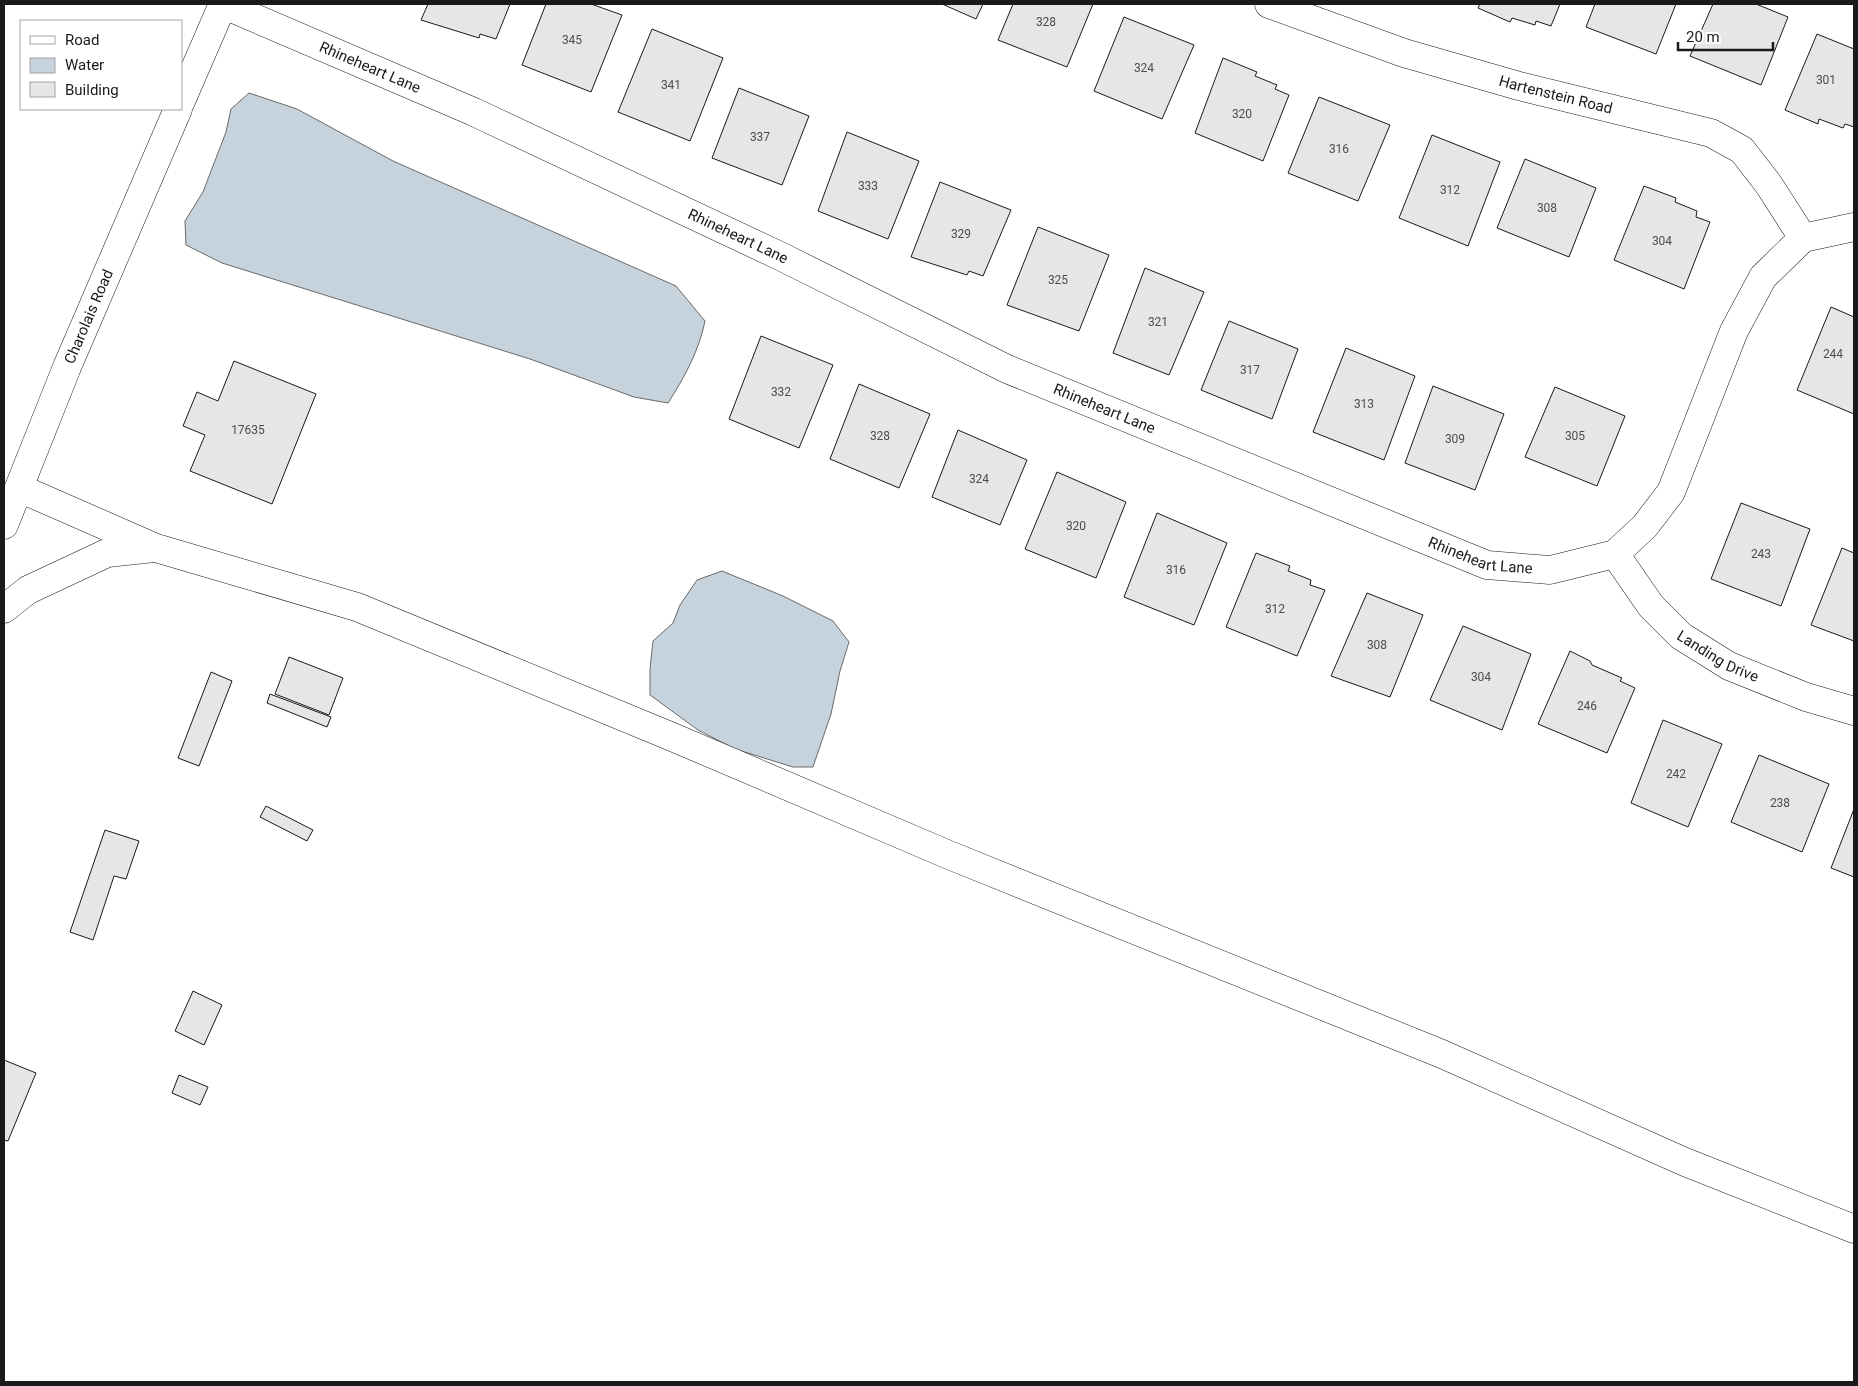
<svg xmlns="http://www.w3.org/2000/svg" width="1858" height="1386" viewBox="0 0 1858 1386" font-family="Roboto,sans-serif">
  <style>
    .water { fill: #c6d2dc; stroke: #6a6a6a }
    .building { fill: #e6e6e6; stroke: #1a1a1a }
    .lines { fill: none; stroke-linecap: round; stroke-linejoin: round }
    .minor-casing { stroke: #1a1a1a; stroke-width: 29 }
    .minor { stroke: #fff; stroke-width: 28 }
    .labels { text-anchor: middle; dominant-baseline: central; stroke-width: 4; stroke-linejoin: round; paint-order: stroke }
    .number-label { font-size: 12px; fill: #4d4d4d }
    .street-label { font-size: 15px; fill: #1a1a1a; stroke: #fff }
  </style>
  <rect width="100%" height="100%" fill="#fff"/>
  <g class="water">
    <path d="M249 93 297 109 393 161 676 286 705 321C699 351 684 378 668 403L634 397 530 359 222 263 186 245 185 221 203 192 226 132 231 109Z"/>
    <polygon points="722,571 783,596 833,621 849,642 840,671 831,714 813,767 793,767 735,749 698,730 650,695 650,669 653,641 673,623 680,605 697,580"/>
  </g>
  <g class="building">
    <polygon points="428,4 510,4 496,39 480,34 479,38 421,20"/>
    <polygon points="546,4 591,4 622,15 591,92 522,65"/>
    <polygon points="942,4 983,4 976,19"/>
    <polygon points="1013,4 1093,4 1067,67 998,40"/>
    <polygon points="1480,4 1560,4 1551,26 1536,21 1535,25 1512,18 1510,22 1478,8"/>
    <polygon points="1595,4 1676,4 1656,54 1586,27"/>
    <polygon points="1713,4 1756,4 1788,17 1761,85 1690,56"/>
    <polygon points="1124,17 1194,45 1162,119 1094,91"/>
    <polygon points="652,29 723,58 690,141 618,112"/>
    <polygon points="1817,34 1854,49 1854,127 1845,124 1843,128 1819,119 1818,124 1785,110"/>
    <polygon points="1223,58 1257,72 1255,76 1277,85 1275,89 1289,95 1263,161 1195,133"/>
    <polygon points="739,88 809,116 782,185 712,158"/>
    <polygon points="1319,97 1390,125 1358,201 1288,173"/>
    <polygon points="847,132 919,161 888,239 818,211"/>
    <polygon points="1432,135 1500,162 1468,246 1399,218"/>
    <polygon points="1525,159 1596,188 1569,257 1497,228"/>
    <polygon points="940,182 1011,210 983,276 969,271 967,275 911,257"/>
    <polygon points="1644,186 1676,198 1675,202 1697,211 1696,217 1710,222 1684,289 1614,260"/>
    <polygon points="1038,227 1109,255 1079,331 1007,305"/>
    <polygon points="1145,268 1204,292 1169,375 1113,353"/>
    <polygon points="1831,307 1854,317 1854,414 1797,390"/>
    <polygon points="1229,321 1298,349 1272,419 1201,390"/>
    <polygon points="761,336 833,365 799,448 729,419"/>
    <polygon points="1346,348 1415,376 1384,460 1313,432"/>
    <polygon points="234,361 316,394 272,504 190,471 205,435 183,426 197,392 218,401"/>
    <polygon points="859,384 930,414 899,488 830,459"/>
    <polygon points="1433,386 1504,414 1475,490 1405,463"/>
    <polygon points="1555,387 1625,416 1597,486 1525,457"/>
    <polygon points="958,430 1027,460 1000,525 932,497"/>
    <polygon points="1057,472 1126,502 1096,578 1025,549"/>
    <polygon points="1741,503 1810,529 1781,606 1711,579"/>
    <polygon points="1157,513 1227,543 1194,625 1124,597"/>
    <polygon points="1842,548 1854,553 1854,641 1811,625"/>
    <polygon points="1256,553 1290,566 1288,571 1311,580 1310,585 1325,590 1297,656 1226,627"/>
    <polygon points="1367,593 1423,615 1390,697 1331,676"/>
    <polygon points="1463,626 1531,654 1502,730 1430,700"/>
    <polygon points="1570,651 1590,661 1592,665 1622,678 1620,681 1635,688 1607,753 1538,724"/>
    <polygon points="289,657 343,678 329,715 275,694"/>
    <polygon points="211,672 232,681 199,766 178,758"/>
    <polygon points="270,694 331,717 327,727 267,703"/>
    <polygon points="1663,720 1722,744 1688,827 1631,803"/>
    <polygon points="1759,755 1829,784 1802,852 1731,822"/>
    <polygon points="266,806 313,830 307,841 260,817"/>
    <polygon points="1854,809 1854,877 1831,868"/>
    <polygon points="105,830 139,841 126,879 114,876 93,940 70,932"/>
    <polygon points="193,991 222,1005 204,1045 175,1031"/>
    <polygon points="4,1060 36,1073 8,1141 4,1140"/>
    <polygon points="179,1075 208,1087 200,1105 172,1093"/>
  </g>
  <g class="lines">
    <g class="minor-casing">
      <g id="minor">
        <path id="s1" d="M222 4 474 112 780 256 1007 369 1487 565 1550 570 1615 554 1645 526 1671 492 1734 331 1763 277 1803 238 1854 227"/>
        <path id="s2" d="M1269 4 1404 53 1519 86 1711 133 1742 150 1769 185 1803 238"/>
        <polyline points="181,101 223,4"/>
        <polyline points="19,488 156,548 357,607 670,736 949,855 1442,1054 1685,1162 1854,1229"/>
        <path id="s3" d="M4 525 67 367 178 109"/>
        <path id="s4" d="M1615 554 1651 606 1681 636 1729 666 1806 697 1854 711"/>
        <polyline points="4,609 28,590 107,553 154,548"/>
      </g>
    </g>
    <use href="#minor" class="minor"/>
  </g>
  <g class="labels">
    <g class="number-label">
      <text x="1046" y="22">328</text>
      <text x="572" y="40">345</text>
      <text x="1144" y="68">324</text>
      <text x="1826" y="80">301</text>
      <text x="671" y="85">341</text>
      <text x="1242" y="114">320</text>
      <text x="760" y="137">337</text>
      <text x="1339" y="149">316</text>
      <text x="868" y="186">333</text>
      <text x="1450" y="190">312</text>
      <text x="1547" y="208">308</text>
      <text x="961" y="234">329</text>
      <text x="1662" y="241">304</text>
      <text x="1058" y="280">325</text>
      <text x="1158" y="322">321</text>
      <text x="1833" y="354">244</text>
      <text x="1250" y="370">317</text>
      <text x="781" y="392">332</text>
      <text x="1364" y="404">313</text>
      <text x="248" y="430">17635</text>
      <text x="880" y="436">328</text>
      <text x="1575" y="436">305</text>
      <text x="1455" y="439">309</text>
      <text x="979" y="479">324</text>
      <text x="1076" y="526">320</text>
      <text x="1761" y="554">243</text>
      <text x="1176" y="570">316</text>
      <text x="1275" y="609">312</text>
      <text x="1377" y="645">308</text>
      <text x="1481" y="677">304</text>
      <text x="1587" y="706">246</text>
      <text x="1676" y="774">242</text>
      <text x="1780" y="803">238</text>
    </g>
    <g class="street-label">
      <text stroke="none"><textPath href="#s1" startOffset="161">Rhineheart Lane</textPath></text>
      <text stroke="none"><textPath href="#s2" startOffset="301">Hartenstein Road</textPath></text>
      <text stroke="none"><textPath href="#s1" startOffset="566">Rhineheart Lane</textPath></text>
      <text stroke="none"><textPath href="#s3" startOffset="225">Charolais Road</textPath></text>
      <text stroke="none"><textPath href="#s1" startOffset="971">Rhineheart Lane</textPath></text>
      <text stroke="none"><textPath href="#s1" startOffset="1376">Rhineheart Lane</textPath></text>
      <text stroke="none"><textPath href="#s4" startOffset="148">Landing Drive</textPath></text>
    </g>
  </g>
  <rect width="1858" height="1386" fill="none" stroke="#1a1a1a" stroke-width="10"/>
  <rect x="20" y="20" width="162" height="90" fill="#ffffff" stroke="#a3a3a3"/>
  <rect x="30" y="36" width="25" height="8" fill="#ffffff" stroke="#a3a3a3"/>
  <text x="65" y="45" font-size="15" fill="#1a1a1a">Road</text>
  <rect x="30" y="58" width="25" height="15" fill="#c6d2dc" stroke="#a3a3a3"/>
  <text x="65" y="70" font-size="15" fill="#1a1a1a">Water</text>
  <rect x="30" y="82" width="25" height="15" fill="#e6e6e6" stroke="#a3a3a3"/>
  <text x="65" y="95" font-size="15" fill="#1a1a1a">Building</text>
  <path d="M1678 42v8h95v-8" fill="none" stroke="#1a1a1a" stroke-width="2.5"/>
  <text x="1686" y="42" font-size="15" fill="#1a1a1a" stroke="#ffffff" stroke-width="4" paint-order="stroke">20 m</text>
</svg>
